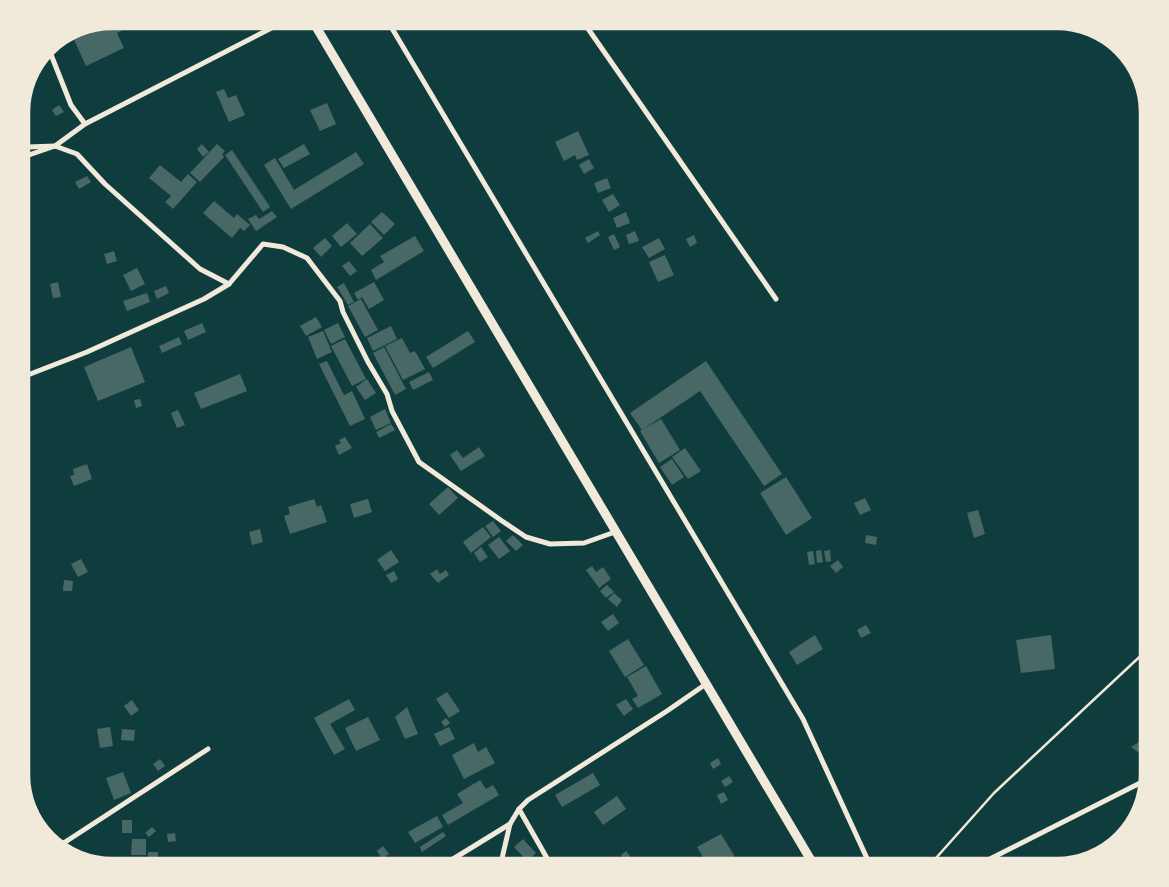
<svg xmlns="http://www.w3.org/2000/svg" width="1169" height="887" viewBox="0 0 1169 887" font-family="Georgia,serif">
  <style>
    .building { fill: #486865 }
    .lines { fill: none; stroke-linecap: round; stroke-linejoin: round }
    .path { stroke: #f1e9da; stroke-width: 2.5 }
    .minor { stroke: #f1e9da; stroke-width: 5 }
    .primary { stroke: #f1e9da; stroke-width: 9 }
    .rim { fill: none; stroke: #f1e9da; stroke-width: 2.5 }
  </style>
  <rect width="100%" height="100%" fill="#0f3d3e"/>
  <g class="building">
    <polygon points="112,20 118,20 123,30 117,33 124,48 86,66 72,35 88,29 88,30"/>
    <polygon points="224,89 228,98 236,95 245,115 229,122 216,92"/>
    <polygon points="327,103 336,124 320,131 310,110"/>
    <polygon points="59,105 64,112 56,116 52,110"/>
    <polygon points="578,131 589,155 577,160 575,155 564,161 555,142"/>
    <polygon points="202,144 209,152 203,157 197,149"/>
    <polygon points="217,144 225,151 222,154 224,157 200,182 190,173"/>
    <polygon points="304,144 310,154 284,168 278,159"/>
    <polygon points="232,150 270,207 263,212 225,155"/>
    <polygon points="356,152 364,164 291,209 264,165 275,158 294,190"/>
    <polygon points="589,159 594,168 584,174 579,165"/>
    <polygon points="160,165 181,182 188,174 197,182 173,209 165,202 171,196 149,178"/>
    <polygon points="87,176 91,182 79,189 75,182"/>
    <polygon points="607,178 611,188 598,193 594,183"/>
    <polygon points="613,194 620,205 609,212 602,200"/>
    <polygon points="214,201 234,218 237,214 250,225 244,231 240,228 232,238 203,213"/>
    <polygon points="272,211 277,217 256,231 248,219 256,215 259,219"/>
    <polygon points="382,212 395,224 384,235 371,222"/>
    <polygon points="626,212 630,223 617,228 613,218"/>
    <polygon points="347,223 357,234 341,247 332,236"/>
    <polygon points="370,224 383,238 362,256 350,243"/>
    <polygon points="598,231 600,235 588,243 585,238"/>
    <polygon points="635,231 639,241 629,244 626,235"/>
    <polygon points="614,234 620,247 614,250 608,237"/>
    <polygon points="694,235 697,243 690,247 686,239"/>
    <polygon points="415,236 424,251 376,280 371,270 384,262 380,256"/>
    <polygon points="325,238 332,246 321,257 313,248"/>
    <polygon points="659,238 665,249 649,258 642,247"/>
    <polygon points="114,251 117,261 107,264 104,254"/>
    <polygon points="665,255 674,275 658,282 649,262"/>
    <polygon points="349,261 357,271 350,276 342,266"/>
    <polygon points="137,268 145,284 131,291 123,275"/>
    <polygon points="58,282 61,297 53,298 50,284"/>
    <polygon points="374,282 384,300 369,309 362,297 358,300 354,293"/>
    <polygon points="344,283 354,302 348,305 337,287"/>
    <polygon points="166,286 169,293 157,299 154,291"/>
    <polygon points="147,293 150,302 127,311 123,301"/>
    <polygon points="361,299 378,330 365,337 348,306"/>
    <polygon points="316,317 322,327 306,336 300,326"/>
    <polygon points="202,323 206,332 188,340 184,331"/>
    <polygon points="338,323 345,337 331,344 324,330"/>
    <polygon points="391,326 397,339 373,351 367,338"/>
    <polygon points="323,331 332,352 317,359 308,337"/>
    <polygon points="468,331 475,342 433,368 426,357"/>
    <polygon points="179,337 182,344 162,353 159,346"/>
    <polygon points="402,338 410,353 415,351 425,369 403,380 385,346"/>
    <polygon points="345,339 366,379 352,386 331,346"/>
    <polygon points="131,347 145,382 98,401 84,367"/>
    <polygon points="384,347 406,389 395,395 373,353"/>
    <polygon points="327,361 344,395 352,391 365,419 350,426 319,364"/>
    <polygon points="706,361 782,474 764,486 700,391 642,430 630,413"/>
    <polygon points="429,372 433,380 413,390 409,382"/>
    <polygon points="240,374 247,391 201,409 194,393"/>
    <polygon points="367,379 376,393 365,400 356,387"/>
    <polygon points="140,399 142,406 136,408 134,400"/>
    <polygon points="385,409 391,423 376,430 370,417"/>
    <polygon points="178,410 185,425 177,428 171,413"/>
    <polygon points="661,419 680,450 659,463 640,431"/>
    <polygon points="391,424 395,430 379,438 376,432"/>
    <polygon points="345,437 352,448 339,455 335,446 341,443 339,440"/>
    <polygon points="479,447 485,456 461,471 450,455 457,450 463,458"/>
    <polygon points="685,448 701,471 688,479 672,457"/>
    <polygon points="672,459 684,477 672,485 660,467"/>
    <polygon points="87,464 92,479 74,486 70,476 74,475 73,469"/>
    <polygon points="786,477 812,518 786,535 760,493"/>
    <polygon points="448,487 458,498 439,515 429,504"/>
    <polygon points="865,498 871,510 860,515 854,503"/>
    <polygon points="314,499 317,507 321,505 327,522 290,534 284,516 290,514 288,507"/>
    <polygon points="368,499 372,512 354,518 350,504"/>
    <polygon points="978,510 985,534 974,538 967,513"/>
    <polygon points="493,521 501,531 493,537 485,526"/>
    <polygon points="483,527 491,537 471,553 463,542"/>
    <polygon points="260,529 263,542 252,545 249,532"/>
    <polygon points="513,535 523,545 516,551 506,541"/>
    <polygon points="866,535 877,537 876,545 865,543"/>
    <polygon points="499,537 510,551 499,559 488,545"/>
    <polygon points="481,547 488,557 480,562 474,553"/>
    <polygon points="391,550 399,562 385,571 377,560"/>
    <polygon points="821,550 823,562 817,563 816,551"/>
    <polygon points="830,550 831,561 826,562 824,551"/>
    <polygon points="813,551 815,564 809,565 807,552"/>
    <polygon points="81,559 88,572 78,577 71,564"/>
    <polygon points="838,560 843,567 836,573 830,566"/>
    <polygon points="592,566 596,572 603,567 611,579 599,588 586,570"/>
    <polygon points="437,569 440,574 446,570 449,575 438,583 430,574"/>
    <polygon points="394,571 398,579 391,583 386,575"/>
    <polygon points="64,580 73,581 72,591 63,591"/>
    <polygon points="607,585 614,592 606,598 600,591"/>
    <polygon points="614,593 622,600 617,607 608,599"/>
    <polygon points="613,614 619,623 608,631 601,622"/>
    <polygon points="866,625 871,633 861,638 857,630"/>
    <polygon points="815,635 823,649 797,665 789,652"/>
    <polygon points="1051,635 1055,669 1021,673 1016,640"/>
    <polygon points="628,639 644,665 625,677 609,651"/>
    <polygon points="646,666 662,694 638,708 632,699 638,696 627,677"/>
    <polygon points="447,692 460,711 449,718 436,699"/>
    <polygon points="349,699 355,710 330,724 345,749 334,755 314,718"/>
    <polygon points="626,699 633,709 624,716 616,705"/>
    <polygon points="132,700 139,710 131,716 124,706"/>
    <polygon points="407,707 418,734 405,739 395,717"/>
    <polygon points="368,717 380,740 356,751 345,728"/>
    <polygon points="446,718 450,723 445,727 441,722"/>
    <polygon points="110,727 113,746 100,748 97,729"/>
    <polygon points="449,727 455,739 440,746 434,734"/>
    <polygon points="122,729 135,730 134,741 121,740"/>
    <polygon points="1145,738 1149,745 1149,749 1138,752 1131,747"/>
    <polygon points="474,743 478,752 486,747 495,763 464,779 452,755"/>
    <polygon points="718,758 721,764 713,769 710,763"/>
    <polygon points="160,759 165,766 158,771 153,764"/>
    <polygon points="123,772 131,793 114,800 106,778"/>
    <polygon points="593,773 600,785 562,807 555,795"/>
    <polygon points="729,776 733,782 725,787 721,781"/>
    <polygon points="480,780 486,789 493,785 499,795 448,825 442,815 463,803 457,794"/>
    <polygon points="724,792 728,800 721,804 717,795"/>
    <polygon points="617,796 626,809 603,825 594,812"/>
    <polygon points="437,816 443,827 415,843 408,832"/>
    <rect x="122" y="820" width="10" height="13"/>
    <polygon points="152,827 156,831 149,837 145,833"/>
    <polygon points="443,832 446,836 422,852 420,847"/>
    <polygon points="175,833 176,841 168,842 167,834"/>
    <polygon points="721,834 741,867 709,867 697,847"/>
    <polygon points="132,839 146,839 146,855 131,855"/>
    <polygon points="523,839 536,853 527,861 514,847"/>
    <polygon points="383,846 389,854 382,859 377,851"/>
    <polygon points="626,851 633,860 626,862 621,855"/>
    <rect x="148" y="852" width="10" height="15"/>
  </g>
  <g class="lines">
    <polyline class="path" points="928,867 994,793 1149,648"/>
    <g class="minor">
      <polyline points="387,20 803,719 871,867"/>
      <polyline points="582,20 776,299"/>
      <polyline points="48,47 71,105 85,124"/>
      <polyline points="20,142 28,147 55,146 77,154 105,184 200,269 229,284 263,244 283,247 307,258 340,301 343,312 368,362 387,394 392,411 419,462 502,521 526,537 550,544 584,543 615,532"/>
      <polyline points="20,158 55,146 85,124 287,20"/>
      <polyline points="20,378 87,352 204,299 229,284"/>
      <polyline points="519,809 552,867"/>
      <polyline points="56,848 208,749"/>
      <polyline points="440,867 510,824"/>
      <polyline points="500,867 510,824 519,809 528,800 667,711 706,684"/>
      <polyline points="974,867 1148,779"/>
    </g>
    <polyline class="primary" points="312,20 815,867"/>
  </g>
  <path d="M0 0H1169V887H0ZM112 29H1057A83 83 0 0 1 1140 112V775A83 83 0 0 1 1057 858H112A83 83 0 0 1 29 775V112A83 83 0 0 1 112 29Z" fill="#f1e9da" fill-rule="evenodd"/>
  <path class="rim" d="M112 29H1057A83 83 0 0 1 1140 112V775A83 83 0 0 1 1057 858H112A83 83 0 0 1 29 775V112A83 83 0 0 1 112 29Z"/>
</svg>
